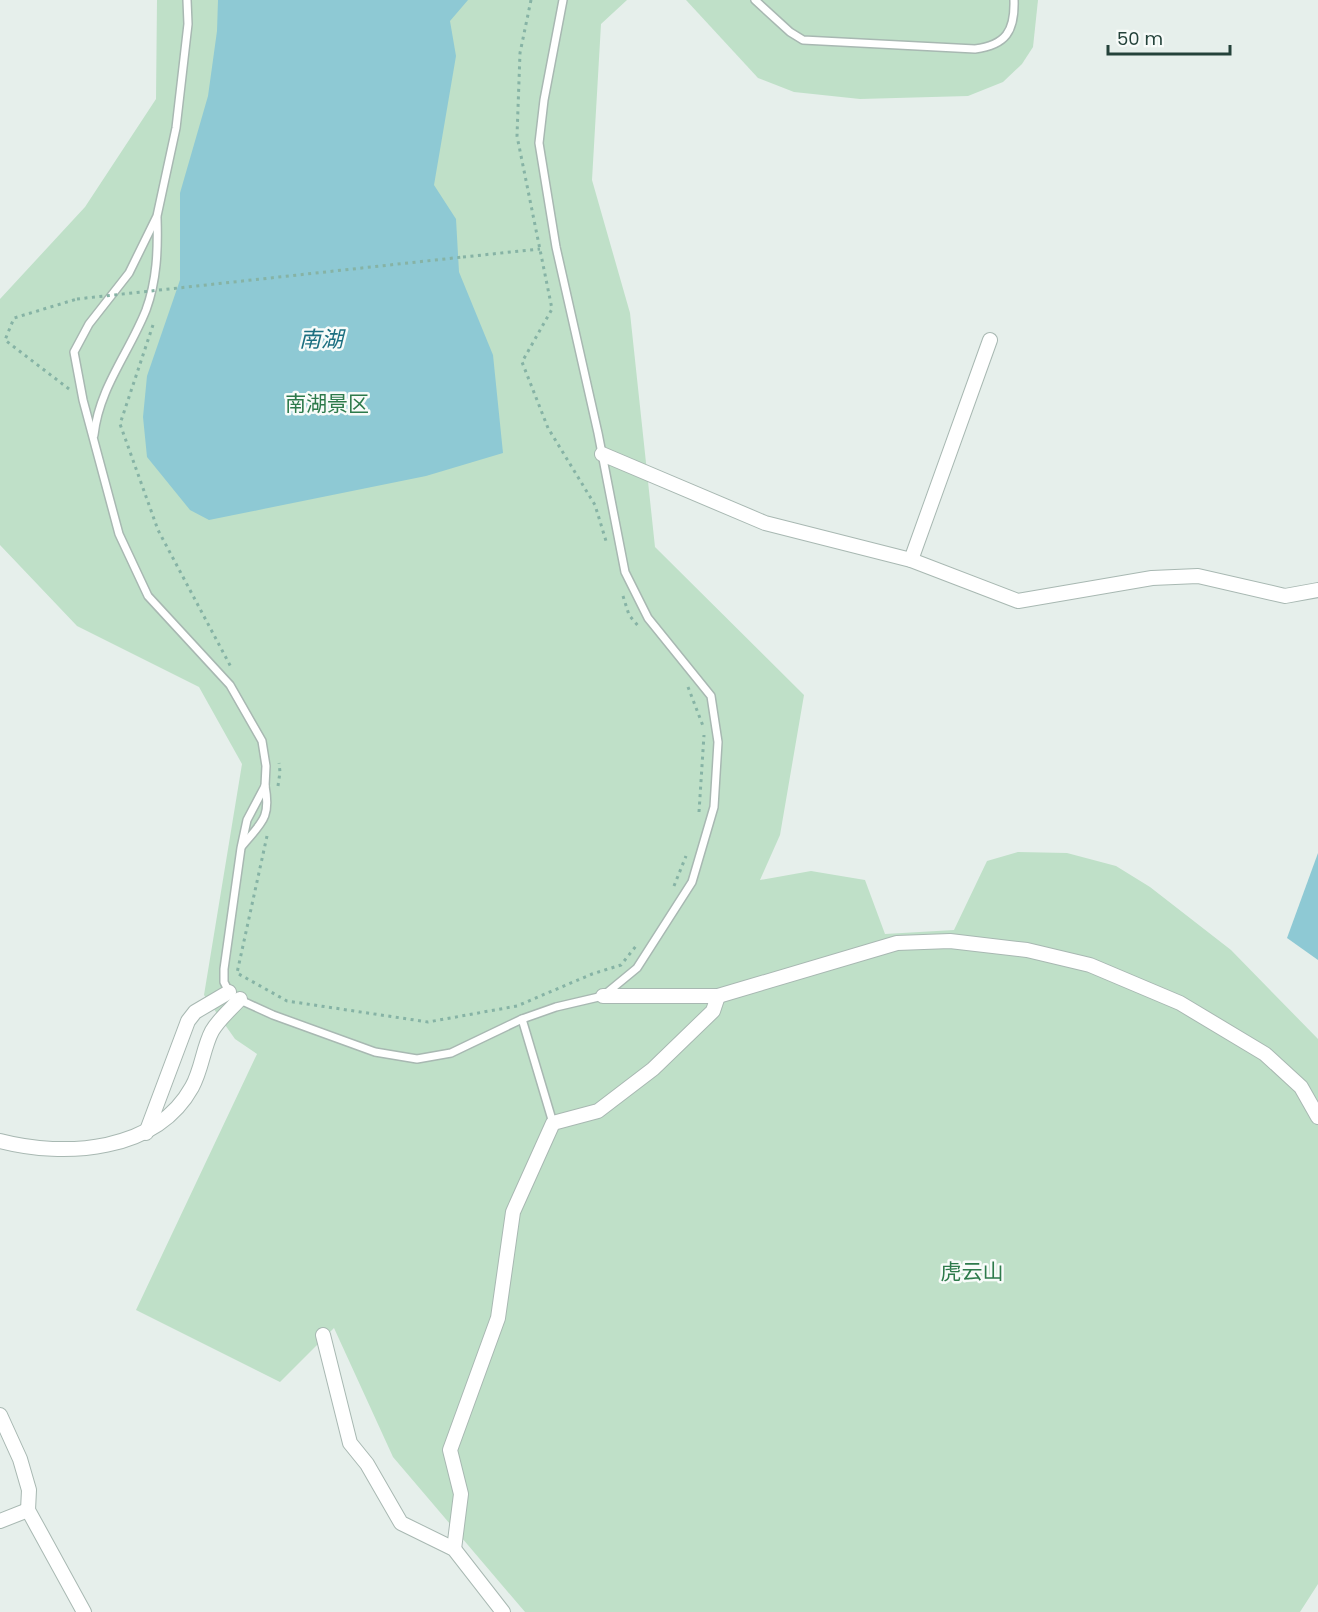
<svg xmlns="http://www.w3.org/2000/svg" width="1318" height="1612" viewBox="0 0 1318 1612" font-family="Poppins,'Noto Sans SC',sans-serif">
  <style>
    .green { fill: #bfe0c8 }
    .water { fill: #8ec9d4 }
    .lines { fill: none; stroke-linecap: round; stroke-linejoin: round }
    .lane-casing { stroke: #a8b8b2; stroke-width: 10 }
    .street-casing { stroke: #a8b8b2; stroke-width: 16 }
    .path { stroke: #86b3a5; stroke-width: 3; stroke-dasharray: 3 4.5; stroke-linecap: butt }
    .lane { stroke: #fff; stroke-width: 7 }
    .street { stroke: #fff; stroke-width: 14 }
    .path-bridge { stroke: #86b3a5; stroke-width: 3; stroke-dasharray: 3 4.5; stroke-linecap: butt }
    .labels { text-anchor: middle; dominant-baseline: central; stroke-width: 5; stroke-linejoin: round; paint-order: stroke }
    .park-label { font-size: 21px; fill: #2d7a4b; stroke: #f7fbf9 }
    .water-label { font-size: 22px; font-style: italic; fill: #1c6f80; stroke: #f7fbf9 }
  </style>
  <rect width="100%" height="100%" fill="#e6efeb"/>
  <g class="green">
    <polygon points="157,0 627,0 601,24 592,180 630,313 655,547 804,695 780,835 760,880 811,871 865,880 885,934 954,930 987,861 1018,852 1067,853 1116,866 1150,887 1231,950 1318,1039 1318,1584 1300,1612 525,1612 393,1457 334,1328 280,1382 136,1310 257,1054 235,1039 204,995 242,764 199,687 77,626 0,545 0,299 85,207 156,99"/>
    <polygon points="686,0 1038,0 1033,47 1022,64 1003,82 968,96 860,99 794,92 758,78"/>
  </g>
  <g class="water">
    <polygon points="218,0 468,0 450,21 456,56 434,185 456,219 459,272 493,355 503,453 426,476 209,520 190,510 147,457 143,417 147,376 180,280 180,193 208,96 217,31"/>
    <polygon points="1318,853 1318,960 1287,938"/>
  </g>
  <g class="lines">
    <g class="lane-casing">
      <g id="lane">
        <polyline points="187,0 188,24 176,128 157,216 129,273 89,324 74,352 83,400 119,534 148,596 230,685 262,741 266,766 265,786 247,820 241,848 224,969 224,982 229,992"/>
        <path d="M755 0 790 32 803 40 975 49C1006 45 1015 31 1014 0"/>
        <path d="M94 435C99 388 129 353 146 310 157 280 158 250 157 218"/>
        <path d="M242 846C262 822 271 818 265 786"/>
        <polyline points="238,999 273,1015 375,1052 417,1059 451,1053 522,1019 556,1007 603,996 637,968 692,882 714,807 718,742 711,696 648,618 625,572 598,433 556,247 539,143 544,100 563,0"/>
        <polyline points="522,1019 553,1123"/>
      </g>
    </g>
    <g class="street-casing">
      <g id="street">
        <polyline points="602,454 765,523 911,560 1018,601 1152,578 1198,576 1285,596 1318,590"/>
        <polyline points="911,560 990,340"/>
        <polyline points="603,996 718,996 897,943 950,941 1027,950 1090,965 1180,1003 1265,1054 1301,1087 1318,1117"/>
        <polyline points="146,1133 188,1021 195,1012 229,992"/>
        <path d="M0 1141C65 1158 156 1152 192 1087 202 1069 203 1048 212 1031 219 1019 231 1009 240 999"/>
        <polyline points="323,1335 350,1443 367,1464 401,1523 454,1549 503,1612"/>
        <polyline points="0,1415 20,1459 29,1490 28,1510 84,1612"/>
        <polyline points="0,1521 28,1510"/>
        <polyline points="454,1549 461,1494 450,1450 498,1318 513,1212 553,1123 598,1111 653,1069 713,1011 718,996"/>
      </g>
    </g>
    <g class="path">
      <polyline points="531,0 520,53 517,136 552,309 522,362 548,428 595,505 606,541"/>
      <polyline points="463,257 540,249"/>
      <polyline points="153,325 120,424 158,530 232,669"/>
      <polyline points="69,389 5,340 14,318 77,299"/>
      <polyline points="623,596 629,615 639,627"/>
      <polyline points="688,687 703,726"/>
      <polyline points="278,786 280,772 279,763"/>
      <polyline points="699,812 704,735"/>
      <polyline points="267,836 237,973 287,1001 428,1022 517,1006 592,974 621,965 636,946"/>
      <polyline points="674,886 686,856"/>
    </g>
    <use href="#lane" class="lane"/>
    <use href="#street" class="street"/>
    <polyline class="path-bridge" points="77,299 463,257"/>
  </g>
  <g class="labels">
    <g class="park-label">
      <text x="327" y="403">南湖景区</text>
      <text x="972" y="1271">虎云山</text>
    </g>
    <g class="water-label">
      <text x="321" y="339">南湖</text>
    </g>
  </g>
  <path d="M1108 45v9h122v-9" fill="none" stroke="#24423a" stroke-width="3"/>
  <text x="1117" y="45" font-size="18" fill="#24423a" stroke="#f7fbf9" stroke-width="4.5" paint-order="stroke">50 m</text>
</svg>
